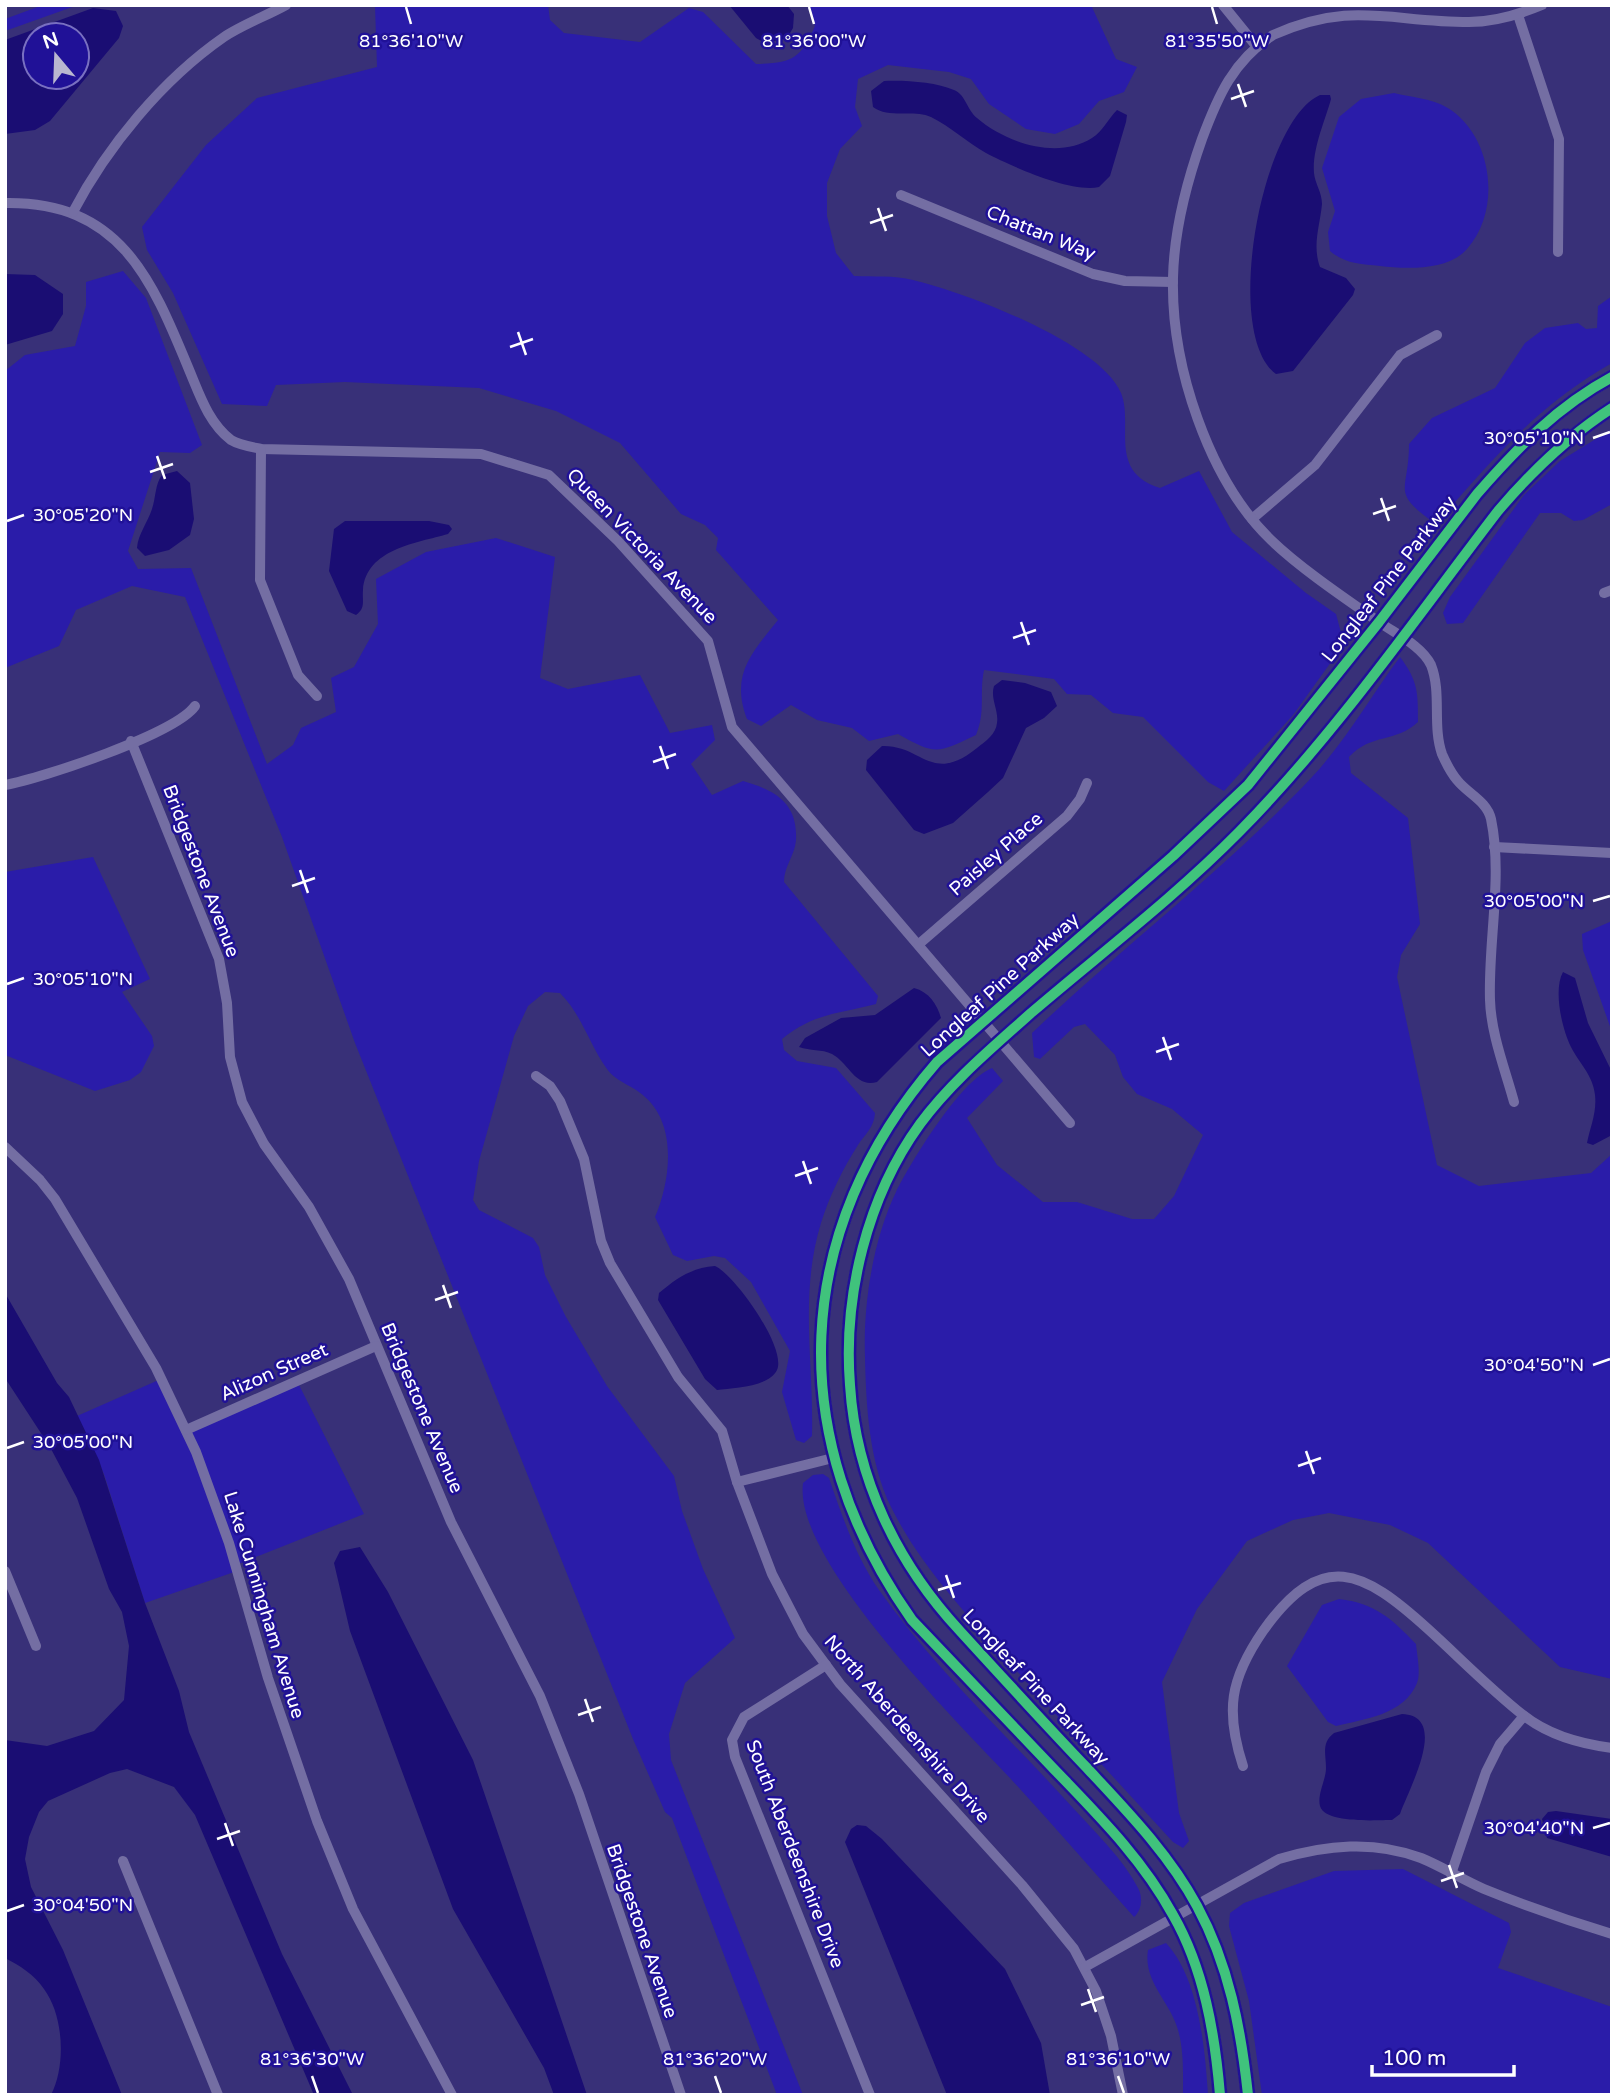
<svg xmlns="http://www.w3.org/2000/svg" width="1617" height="2100" viewBox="0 0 1617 2100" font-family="'Varela Round',sans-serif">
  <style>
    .green { fill: #2a1ca9 }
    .water { fill: #1a0d73; fill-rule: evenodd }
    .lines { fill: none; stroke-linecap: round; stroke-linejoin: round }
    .street { stroke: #746ea3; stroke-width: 10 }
    .secondary { stroke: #706aa0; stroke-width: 14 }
    .cycleway-casing { stroke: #201197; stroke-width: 15 }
    .cycleway { stroke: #40c37c; stroke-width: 10 }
    .ticks { fill: none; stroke: #fff; stroke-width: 2.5 }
    .labels { text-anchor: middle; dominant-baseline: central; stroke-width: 5; stroke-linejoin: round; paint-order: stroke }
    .street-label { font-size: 19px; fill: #fff; stroke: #201197 }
    .ticks-label { font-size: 18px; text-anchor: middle; fill: #fff; stroke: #201197; stroke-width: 5; stroke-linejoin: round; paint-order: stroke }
  </style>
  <rect width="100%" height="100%" fill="#383078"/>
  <g class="green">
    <polygon points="43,5 78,5 5,31 5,19"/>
    <path d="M375 5H548L550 20 564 33 640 42 689 8 703 12 756 64C792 63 801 59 815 26L807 5H1091L1116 59 1137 67 1124 92 1099 101 1079 124 1055 134 1026 129 989 104 971 79 949 72 888 65 858 79 855 107 862 126 840 149 827 183V216L836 253 854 276C873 277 894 275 913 280 964 292 1100 343 1121 393 1134 425 1107 472 1160 488L1199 471 1232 532 1306 593 1336 614 1344 644 1293 715 1224 791 1208 782 1143 717 1113 713 1091 695 1067 694 1054 679 984 670C979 694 986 711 976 735 937 753 937 756 898 734L869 741 852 728 817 720 791 705 761 726 747 719C730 674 752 653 778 620L716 550 718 538 705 525 681 514 620 443 556 411 479 388 345 382 276 385 267 406 222 404 173 293 147 250 142 227 206 145 257 98 377 67Z"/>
    <path d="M1394 93C1410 97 1433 99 1446 107 1492 133 1503 209 1467 249 1448 271 1406 269 1380 266 1361 264 1345 264 1330 251L1328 232 1335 211 1322 168 1339 117 1361 99Z"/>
    <path d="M123 271 146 298 202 445 190 453 160 452 128 551 138 569 191 568 267 764 293 745 301 728 336 712 331 678 354 667 378 624 376 579 426 552 496 538 555 557 540 678 568 689 640 675 670 733 712 725 715 740 691 764 712 795 743 781C774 790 798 802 796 840 795 855 784 866 784 882L878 996 876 1004C838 1014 814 1013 782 1039L784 1050 797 1061 836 1068 875 1113C874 1128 865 1134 858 1145 843 1168 829 1197 821 1223 799 1295 814 1364 812 1436L804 1443 796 1440 782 1392 790 1351 751 1282 725 1258 714 1256 687 1261 673 1255 655 1217C670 1182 678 1126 645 1097 633 1085 617 1083 607 1069 589 1044 582 1015 560 993L545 992 528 1006 514 1036 479 1161 473 1200 479 1210 533 1238 539 1247 545 1275 566 1317 607 1386 674 1476 682 1511 703 1569 735 1638 685 1683 669 1734 671 1760 803 2095H777L672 1818 665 1812 633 1739 355 1043 282 837 185 597 132 586 76 610 59 646 5 668V371L25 355 75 346 86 306V282Z"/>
    <path d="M1612 296V363C1535 407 1493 459 1436 524 1389 491 1409 493 1409 444L1432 418 1495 388 1525 343 1545 328 1578 323 1586 329 1597 328 1598 306Z"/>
    <polygon points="1612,429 1612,504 1583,520 1574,521 1561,513 1540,513 1463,623 1447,624 1443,613 1450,597 1524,495 1560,461"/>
    <path d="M1400 657C1418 681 1418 692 1418 722 1396 743 1371 733 1349 757L1351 773 1408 818 1420 924 1401 955 1397 977 1437 1165 1479 1186 1591 1173 1612 1154V1679L1560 1667 1428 1543 1390 1525 1329 1513 1293 1520 1247 1541 1197 1609 1162 1682 1179 1813 1189 1841 1183 1848 1173 1842C1118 1782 1063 1723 1009 1662 965 1612 921 1567 891 1507 869 1462 866 1405 865 1357 863 1304 873 1240 896 1192 912 1160 960 1081 992 1068L1003 1081 967 1118 997 1165 1043 1202H1077L1132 1219H1154L1174 1196 1203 1135 1172 1109 1137 1094 1123 1077 1115 1055 1085 1024 1074 1027 1040 1059 1034 1057 1032 1033C1123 946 1225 870 1312 777 1345 742 1371 696 1400 657Z"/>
    <polygon points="93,857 150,979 122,992 152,1036 154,1046 141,1072 130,1080 95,1091 5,1055 5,872"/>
    <polygon points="1612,921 1612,1032 1583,950 1582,934"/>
    <polygon points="161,1379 185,1430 296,1379 364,1514 236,1565 237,1571 145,1603 104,1474 77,1416"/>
    <path d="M823 1474 829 1478C842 1516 856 1557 879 1590 935 1670 1009 1737 1074 1809 1096 1833 1123 1859 1138 1888 1143 1897 1142 1910 1134 1917 1093 1871 1052 1824 1010 1778 957 1721 793 1560 803 1483L813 1475Z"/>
    <path d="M1339 1599C1375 1603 1392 1619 1416 1644 1417 1655 1421 1674 1417 1683 1404 1715 1364 1719 1336 1726L1328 1722 1287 1666 1322 1605Z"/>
    <polygon points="1403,1869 1509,1923 1511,1932 1498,1968 1612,2007 1612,2095 1262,2095 1249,2001 1229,1926 1230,1913 1244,1903 1334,1871"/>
    <path d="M1166 1943C1199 1978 1205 2049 1208 2095H1183C1183 2074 1184 2050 1178 2030 1170 2001 1143 1982 1148 1950Z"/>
  </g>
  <g class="water">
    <polygon points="729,5 787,5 794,14 793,28 787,38 765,43 756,38"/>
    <path d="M93 8 116 11 123 26 119 38 50 121 35 130 5 134V40ZM35 35H77V77H35Z"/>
    <path d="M884 81C904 80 936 82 954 90 966 95 967 110 977 118 1006 143 1058 160 1092 138 1103 131 1108 119 1117 110L1127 115 1126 122 1110 176 1099 187C1071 193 1013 167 986 153 967 142 951 127 931 117 913 109 889 119 873 107L871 91Z"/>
    <path d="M1320 95H1330L1331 99C1325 121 1312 149 1314 173 1315 184 1322 192 1322 204 1320 226 1312 245 1320 267L1346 278 1355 289 1353 295 1293 371 1276 374C1222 334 1261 121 1320 95Z"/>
    <polygon points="5,274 35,275 63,294 63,314 52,331 5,345"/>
    <path d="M177 471 190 483 194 519 190 535 169 550 145 556 137 548C138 534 148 522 152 509 156 497 155 484 162 475Z"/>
    <path d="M345 521H429L449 525 452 529 448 534C417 543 366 549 363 590 362 601 366 608 356 615L347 611 329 571 334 529Z"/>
    <path d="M1002 680 1025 683 1051 692 1057 706 1044 718 1026 728 1003 778 988 792 953 823 924 834 914 830 866 770 867 760 882 746C923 745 931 785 977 748 986 741 996 734 997 723 999 710 990 699 994 686Z"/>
    <path d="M1563 972 1575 978 1588 1023 1612 1072V1135L1593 1145 1587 1143C1590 1127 1597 1113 1595 1095 1593 1075 1579 1063 1571 1047 1562 1029 1553 990 1563 972Z"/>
    <path d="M914 988C929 992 937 1004 941 1018L877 1082C855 1088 849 1063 832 1054 822 1049 810 1051 799 1047L805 1038 841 1018 875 1015Z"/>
    <path d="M715 1266C735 1275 787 1348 777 1370 769 1387 733 1388 717 1390L705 1379 658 1300 659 1293C677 1278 691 1268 715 1266Z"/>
    <path d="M5 1293 57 1383 69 1397 99 1460 145 1603 179 1691 189 1732 282 1954 353 2095H314L195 1815 174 1787 127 1769 110 1773 48 1801 39 1812 29 1837 25 1859 31 1887 63 1950 122 2095H51C66 2066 64 2016 44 1989 34 1974 20 1966 5 1958V1740L47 1746 94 1731 124 1700 129 1646 122 1612 109 1589 77 1498 50 1447 5 1378Z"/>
    <polygon points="360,1547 388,1592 473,1760 587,2095 554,2095 544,2068 453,1909 350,1631 334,1563 340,1551"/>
    <path d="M1402 1714C1450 1716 1409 1788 1400 1814L1392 1820C1377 1820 1325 1824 1320 1806 1317 1794 1326 1780 1326 1768 1326 1754 1321 1743 1334 1733Z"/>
    <polygon points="1556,1811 1612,1819 1612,1857 1547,1838 1542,1819 1548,1812"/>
    <polygon points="857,1825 866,1826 882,1839 1005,1969 1041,2043 1050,2095 947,2095 845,1842 851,1829"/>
  </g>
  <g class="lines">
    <g class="street">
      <polyline points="1223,5 1257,47"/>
      <polyline points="1518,15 1559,139 1558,252"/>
      <polyline points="901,195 1093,274 1125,281 1173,282"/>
      <path d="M5 203C121 201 152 280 190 372 200 396 209 423 231 440 239 445 252 447 261 449L481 454 549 475 618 541 708 641 732 727 1070 1123"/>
      <path d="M73 212C107 147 162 80 224 37 242 25 266 16 286 5"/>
      <polyline points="261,449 260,580 298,675 317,696"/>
      <polyline points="1252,519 1315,465 1400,355 1437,335"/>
      <polyline points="1604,593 1612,590"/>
      <polyline points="131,741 219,959 227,1003 230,1057 242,1102 264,1144 309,1207 349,1279 451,1522 540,1696 579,1794 681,2095"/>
      <path d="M5 785C43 778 175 734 195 706"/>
      <polyline points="1494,847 1612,853"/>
      <polyline points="919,944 1067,816 1080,799 1087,783"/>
      <polyline points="536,1076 550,1086 560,1101 584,1159 601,1241 610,1263 678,1377 722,1431 737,1482 772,1574 803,1634 840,1684 1022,1885 1074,1949 1096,1991 1111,2036 1123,2095"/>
      <path d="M1514 1102C1505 1069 1491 1034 1490 1000 1488 941 1503 877 1491 819 1487 801 1468 794 1457 780 1451 773 1446 763 1442 754 1432 725 1442 693 1431 665 1422 646 1396 634 1379 622 1346 599 1300 568 1271 540 1208 479 1171 365 1173 278 1174 230 1186 184 1202 139 1218 96 1233 61 1273 35 1352 0 1389 22 1469 22 1495 22 1518 15 1542 5"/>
      <polyline points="5,1147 40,1180 55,1199 156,1368 196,1452 229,1543 268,1678 317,1821 353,1909 452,2095"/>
      <polyline points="186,1430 376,1346"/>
      <polyline points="737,1482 833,1458"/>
      <polyline points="5,1571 36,1646"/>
      <polyline points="826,1665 744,1717 732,1740 735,1757 870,2095"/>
      <path d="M1243 1766C1225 1711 1230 1679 1263 1631 1322 1548 1363 1570 1428 1629 1459 1657 1489 1688 1523 1715 1548 1735 1580 1744 1612 1748"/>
      <polyline points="123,1861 218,2095"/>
      <polyline points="1451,1874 1486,1772 1500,1744 1524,1716"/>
      <path d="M1085 1967 1279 1859C1326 1845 1374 1840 1421 1858 1443 1867 1463 1880 1484 1889 1526 1906 1569 1921 1612 1934"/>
    </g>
    <g class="secondary">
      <path d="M1220 2095C1215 2034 1204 1969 1173 1915 1142 1858 1096 1813 1052 1767 1005 1718 959 1669 912 1620 783 1438 791 1230 937 1062L1173 856 1248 785 1379 622 1477 494C1517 448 1558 406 1612 377"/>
      <path d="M1248 2095C1241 2029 1229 1965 1197 1906 1169 1854 1127 1811 1087 1768 1044 1723 1002 1677 960 1631 897 1563 856 1479 850 1385 843 1296 867 1197 920 1124 951 1082 992 1048 1031 1013 1100 954 1175 897 1239 832 1335 735 1415 619 1498 511 1532 471 1567 437 1612 408"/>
    </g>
    <g class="cycleway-casing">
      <g id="cycleway">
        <path d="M1220 2095C1215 2034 1204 1969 1173 1915 1142 1858 1096 1813 1052 1767 1005 1718 959 1669 912 1620 783 1438 791 1230 937 1062L1173 856 1248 785 1379 622 1477 494C1517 448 1558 406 1612 377"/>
        <path d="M1248 2095C1241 2029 1229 1965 1197 1906 1169 1854 1127 1811 1087 1768 1044 1723 1002 1677 960 1631 897 1563 856 1479 850 1385 843 1296 867 1197 920 1124 951 1082 992 1048 1031 1013 1100 954 1175 897 1239 832 1335 735 1415 619 1498 511 1532 471 1567 437 1612 408"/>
      </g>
    </g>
    <use href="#cycleway" class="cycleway"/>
  </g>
  <path class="ticks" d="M406 7 411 24M809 7 814 24M1212 7 1217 24M1238 84 1246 107M1231 99 1254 91M878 208 886 231M870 223 893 215M518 332 526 355M510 347 533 339M1593 438 1610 432M157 456 165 479M150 472 173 464M1381 498 1389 521M1373 514 1396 506M7 521 24 515M1021 622 1029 645M1013 638 1036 630M660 746 668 769M653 762 676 754M300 870 308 893M292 886 315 878M1593 901 1610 896M7 984 24 978M1163 1037 1171 1060M1156 1052 1179 1044M803 1161 811 1184M795 1176 818 1168M443 1285 451 1308M435 1300 458 1292M1593 1365 1610 1359M7 1448 24 1442M1306 1451 1314 1474M1298 1466 1321 1458M946 1575 954 1598M938 1590 961 1583M585 1699 593 1722M578 1715 601 1707M225 1823 233 1846M1593 1828 1610 1823M217 1839 240 1831M1449 1865 1457 1888M1441 1881 1464 1873M7 1911 24 1905M1088 1989 1096 2012M1081 2005 1104 1997M312 2076 318 2093M715 2076 721 2093M1118 2076 1124 2093"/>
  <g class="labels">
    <g class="street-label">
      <text transform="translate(1041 233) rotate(22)">Chattan Way</text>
      <text transform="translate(642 546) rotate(46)">Queen Victoria Avenue</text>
      <text transform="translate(1389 579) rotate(-52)">Longleaf Pine Parkway</text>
      <text transform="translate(996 854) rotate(-41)">Paisley Place</text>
      <text transform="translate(201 871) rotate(69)">Bridgestone Avenue</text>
      <text transform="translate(1000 985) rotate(-42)">Longleaf Pine Parkway</text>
      <text transform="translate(274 1372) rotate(-24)">Alizon Street</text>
      <text transform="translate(422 1408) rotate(67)">Bridgestone Avenue</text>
      <text transform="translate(264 1605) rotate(73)">Lake Cunningham Avenue</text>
      <text transform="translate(1036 1687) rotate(47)">Longleaf Pine Parkway</text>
      <text transform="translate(907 1729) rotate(49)">North Aberdeenshire Drive</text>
      <text transform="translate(795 1854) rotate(69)">South Aberdeenshire Drive</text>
      <text transform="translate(642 1931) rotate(71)">Bridgestone Avenue</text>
    </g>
  </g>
  <g class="ticks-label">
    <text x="411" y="47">81°36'10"W</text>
    <text x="814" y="47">81°36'00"W</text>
    <text x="1217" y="47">81°35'50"W</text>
    <text x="1534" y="444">30°05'10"N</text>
    <text x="83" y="521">30°05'20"N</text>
    <text x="1534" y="907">30°05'00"N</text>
    <text x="83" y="985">30°05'10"N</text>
    <text x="1534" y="1371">30°04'50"N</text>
    <text x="83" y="1448">30°05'00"N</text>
    <text x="1534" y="1834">30°04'40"N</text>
    <text x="83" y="1911">30°04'50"N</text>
    <text x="312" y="2065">81°36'30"W</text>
    <text x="715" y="2065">81°36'20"W</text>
    <text x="1118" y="2065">81°36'10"W</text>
  </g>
  <rect width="1617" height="2100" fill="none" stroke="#ffffff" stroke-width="14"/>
  <g transform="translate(56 56) rotate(341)"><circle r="33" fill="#201197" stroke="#7970c1" stroke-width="2"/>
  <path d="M0-5L12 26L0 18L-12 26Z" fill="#b9b7d0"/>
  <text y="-10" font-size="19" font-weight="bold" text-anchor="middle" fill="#ffffff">N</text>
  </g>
  <path d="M1372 2065v10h142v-10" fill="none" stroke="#ffffff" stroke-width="3.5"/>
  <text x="1382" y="2065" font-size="21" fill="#ffffff" stroke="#201197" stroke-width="5" paint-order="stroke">100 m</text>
</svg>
